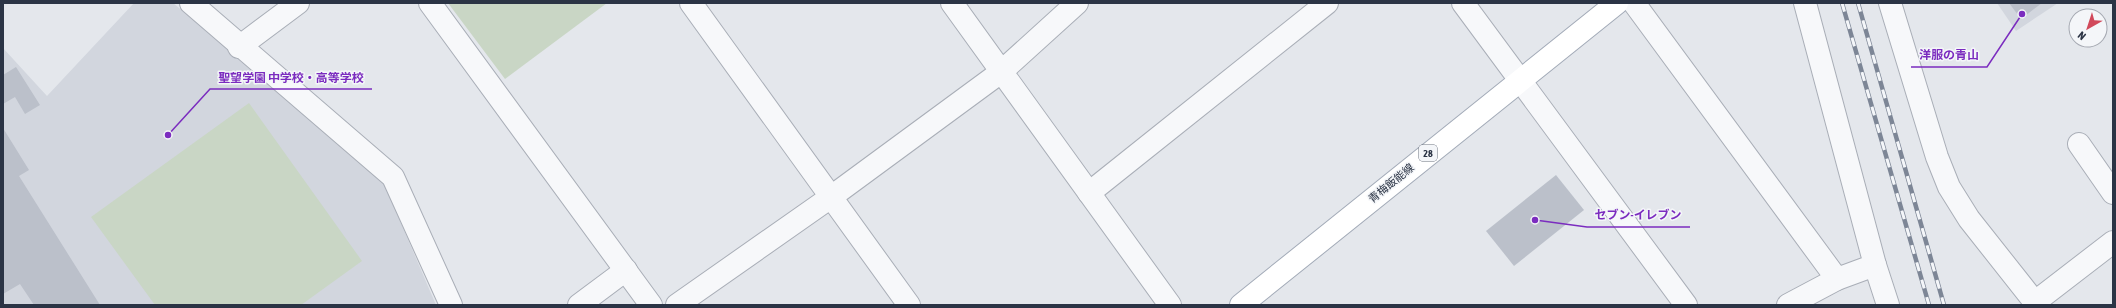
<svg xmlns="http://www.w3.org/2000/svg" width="2116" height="308" viewBox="0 0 2116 308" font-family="'Asap Condensed','Noto Sans JP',sans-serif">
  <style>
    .built { fill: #d2d6de }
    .green { fill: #c9d6c5 }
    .building { fill: #bbc0ca }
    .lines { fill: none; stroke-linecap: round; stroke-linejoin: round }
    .minor-casing { stroke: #a9aeb7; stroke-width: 24 }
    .major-casing { stroke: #a3abb8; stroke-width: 24 }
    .minor { stroke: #f7f8fa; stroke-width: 22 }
    .major { stroke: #fff; stroke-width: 22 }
    .rail-casing { stroke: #7d8696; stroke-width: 4.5 }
    .rail { stroke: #f4f6f9; stroke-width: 3; stroke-dasharray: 9; stroke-linecap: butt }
    .labels { text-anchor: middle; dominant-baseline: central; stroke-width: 3; stroke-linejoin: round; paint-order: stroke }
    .shield { fill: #f4f6f9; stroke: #676e7b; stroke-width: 1 }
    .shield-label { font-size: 10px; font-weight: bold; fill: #2b3445 }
    .street-label { font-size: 11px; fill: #2b3445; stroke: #f4f6f9 }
    .leader { fill: none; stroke: #7b2cbf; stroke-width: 1.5 }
    .callout-dot { fill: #7b2cbf; stroke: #f4f6f9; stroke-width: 1.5 }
    .callout-label { font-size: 12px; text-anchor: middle; font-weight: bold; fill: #7b2cbf; stroke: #f4f6f9; stroke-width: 3; stroke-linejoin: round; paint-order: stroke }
  </style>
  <rect width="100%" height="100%" fill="#e4e7ec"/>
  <g class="built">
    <polygon points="134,3 173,3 380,174 436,305 3,305 3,48 47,96"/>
    <polygon points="1997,3 2058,3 2016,31"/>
  </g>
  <g class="green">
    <polygon points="448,3 607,3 505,79"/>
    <polygon points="249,103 362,261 301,305 155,305 91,217"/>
  </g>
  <g class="building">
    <polygon points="2009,3 2042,3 2021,19"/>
    <polygon points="16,67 40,105 25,114 15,97 3,104 3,75"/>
    <polygon points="3,128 29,170 19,176 100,305 34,305 20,284 3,294"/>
    <polygon points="1556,175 1584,210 1514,266 1486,231"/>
  </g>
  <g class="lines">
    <g class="minor-casing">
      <g id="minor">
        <polyline points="191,3 393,177 451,305"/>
        <polyline points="430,3 651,305"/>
        <polyline points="691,3 909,305"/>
        <polyline points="952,3 1170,305"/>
        <polyline points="1463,3 1686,305"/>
        <polyline points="1634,3 1837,279"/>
        <polyline points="1805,3 1875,265 1888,305"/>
        <polyline points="1890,3 1937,157 1949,187 1969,219 2037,305"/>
        <polyline points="239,47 298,3"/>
        <polyline points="2079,144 2113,193"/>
        <polyline points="1089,193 1327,3"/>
        <polyline points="2035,302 2113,242"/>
        <polyline points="579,305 626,270"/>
        <polyline points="677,305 831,197 1001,72 1077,3"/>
        <polyline points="1788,305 1837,279 1875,265"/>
      </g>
    </g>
    <g class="major-casing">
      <polyline id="major" points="1241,305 1617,3"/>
    </g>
    <use href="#minor" class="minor"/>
    <use href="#major" class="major"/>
    <g class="rail-casing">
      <g id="rail">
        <polyline points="1842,3 1929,305"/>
        <polyline points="1858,3 1944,305"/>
      </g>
    </g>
    <use href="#rail" class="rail"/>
  </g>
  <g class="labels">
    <rect class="shield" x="1419" y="145" width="18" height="16" rx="3"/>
    <g class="shield-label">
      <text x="1428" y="153">28</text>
    </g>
    <g class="street-label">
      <text transform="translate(1391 183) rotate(-39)">青梅飯能線</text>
    </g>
  </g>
  <path class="leader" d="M2022 14L1987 67H1911M168 135L210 89H372M1535 220L1587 227H1690"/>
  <g class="callout-dot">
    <circle cx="2022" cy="14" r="4"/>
    <circle cx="168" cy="135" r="4"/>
    <circle cx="1535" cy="220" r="4"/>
  </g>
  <g class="callout-label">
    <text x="1949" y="59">洋服の青山</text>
    <text x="291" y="82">聖望学園 中学校・高等学校</text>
    <text x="1638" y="219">セブン-イレブン</text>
  </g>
  <rect width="2116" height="308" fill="none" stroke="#2b3445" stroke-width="8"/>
  <g transform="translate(2088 28) rotate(219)"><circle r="19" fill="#f4f6f9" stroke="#a4a8b1"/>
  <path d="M0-3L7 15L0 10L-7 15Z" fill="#d1495b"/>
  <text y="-6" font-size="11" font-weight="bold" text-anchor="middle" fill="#2b3445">N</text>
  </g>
</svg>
